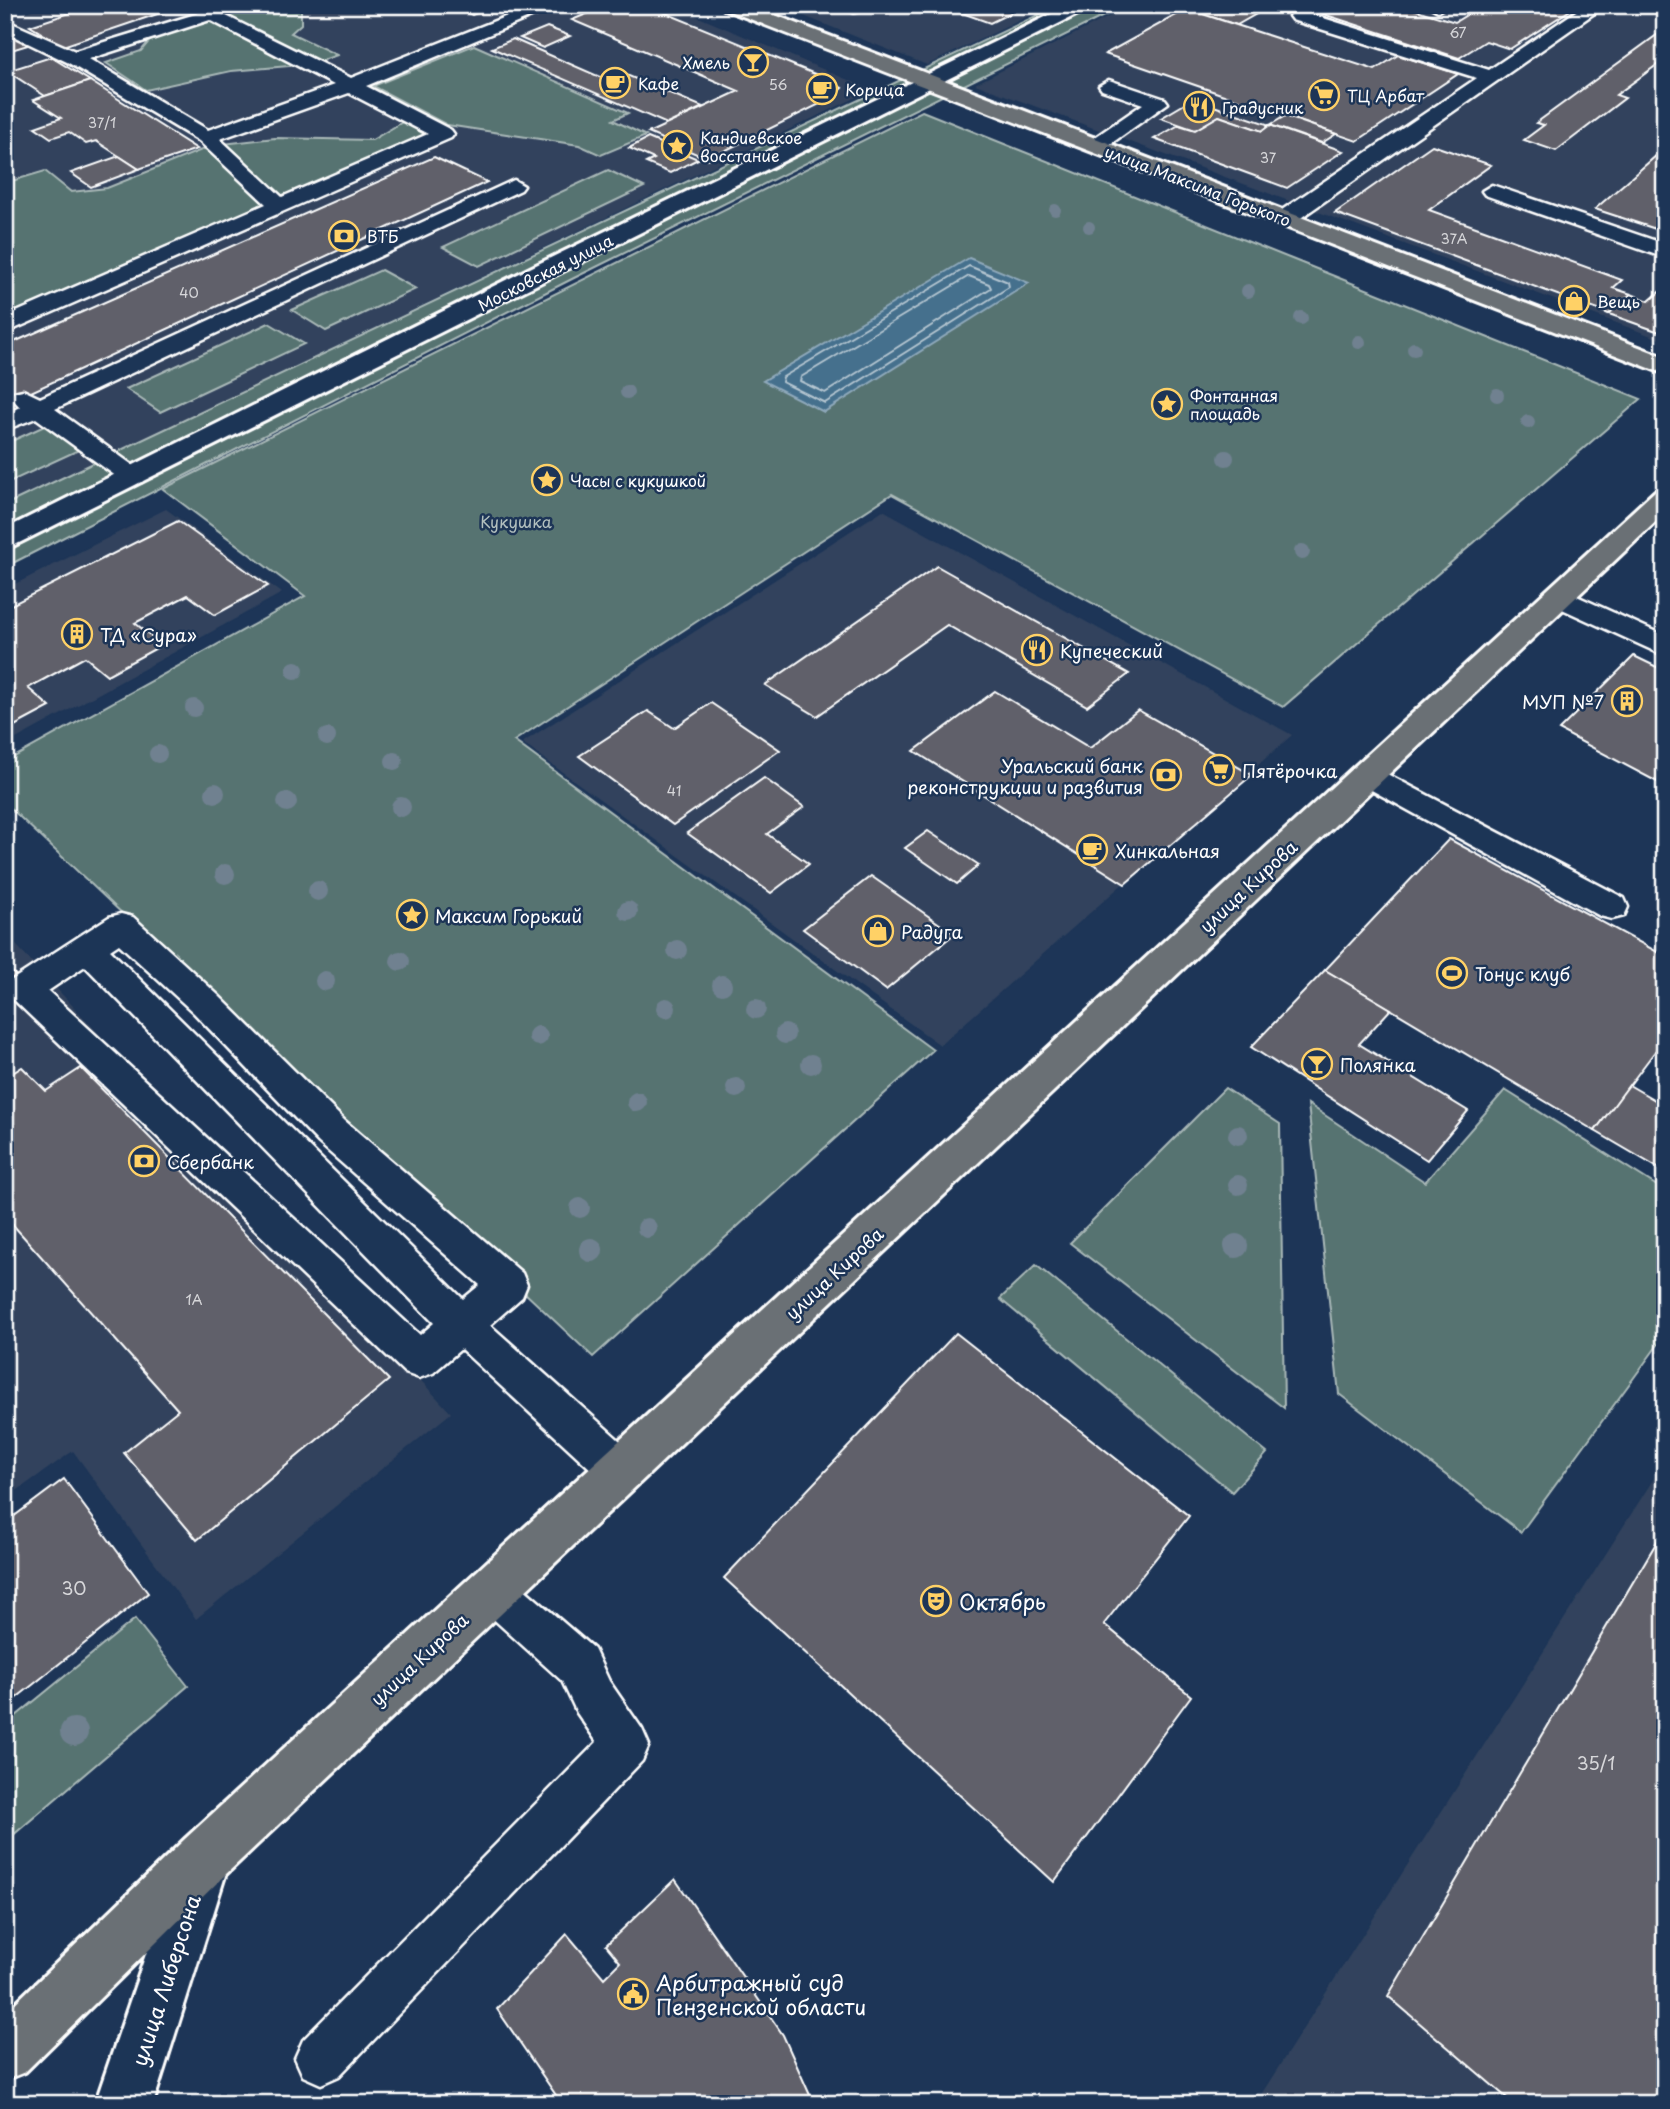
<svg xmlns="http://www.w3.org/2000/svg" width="1670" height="2109" viewBox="0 0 1670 2109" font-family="'Playpen Sans',sans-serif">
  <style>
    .built { fill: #31425d }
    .green { fill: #567371; stroke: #aab9b8; stroke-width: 2 }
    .water { fill: #45708d; stroke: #8fa9bb; stroke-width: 2 }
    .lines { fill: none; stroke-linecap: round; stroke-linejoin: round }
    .shore { stroke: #b5c6d1; stroke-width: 2 }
    .building { fill: #60606a; stroke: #fff; stroke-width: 2 }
    .service-casing { stroke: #fff; stroke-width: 5 }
    .pedestrian-casing { stroke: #fff; stroke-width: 6 }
    .minor-casing { stroke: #fff; stroke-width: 6 }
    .primary-casing { stroke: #fff; stroke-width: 6 }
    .service { fill: #1d3557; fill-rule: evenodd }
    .pedestrian { fill: #1d3557; fill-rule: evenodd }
    .minor { fill: #1d3557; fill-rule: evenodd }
    .primary { fill: #6a7074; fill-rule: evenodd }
    .tree { fill: #708190 }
    .labels { text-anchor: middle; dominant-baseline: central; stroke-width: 5; stroke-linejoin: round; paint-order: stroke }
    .number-label { font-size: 14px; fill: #d7d7da }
    .far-poi-label { font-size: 16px; fill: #fff; stroke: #1d3557; text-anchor: start }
    .far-street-label { font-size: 16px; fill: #fff; stroke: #1d3557 }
    .far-park-label { font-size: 16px; fill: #b3c0bf; stroke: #1d3557 }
    .poi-label { font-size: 18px; fill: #fff; stroke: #1d3557; text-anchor: start }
    .street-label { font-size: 18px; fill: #fff; stroke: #1d3557 }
    .near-number-label { font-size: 18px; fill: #d7d7da }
    .near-poi-label { font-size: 21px; fill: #fff; stroke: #1d3557; text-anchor: start }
    .near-street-label { font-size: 21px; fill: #fff; stroke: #1d3557 }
  </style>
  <rect width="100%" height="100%" fill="#1d3557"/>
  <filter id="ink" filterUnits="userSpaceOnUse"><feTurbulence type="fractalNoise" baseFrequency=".0143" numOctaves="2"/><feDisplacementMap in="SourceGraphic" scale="14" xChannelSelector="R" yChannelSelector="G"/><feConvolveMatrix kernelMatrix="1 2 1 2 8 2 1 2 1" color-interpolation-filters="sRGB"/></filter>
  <g filter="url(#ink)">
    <g class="built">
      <polygon points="46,5 670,5 872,90 5,506 5,19"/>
      <polygon points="776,5 1052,5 927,65"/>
      <polygon points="1132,5 1665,5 1665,341 975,84"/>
      <polygon points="166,509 282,593 5,745 5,589"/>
      <polygon points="883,510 1292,735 940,1045 522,743"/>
      <polygon points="5,933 451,1413 196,1619 73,1451 5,1499"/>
      <polygon points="1665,1461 1665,2104 1255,2104"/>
    </g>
    <g class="green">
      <polygon points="234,5 301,5 301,24 291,33 337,55 312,64 231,71 146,90 106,63 141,51 157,32"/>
      <polygon points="1059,5 1126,5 574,278 5,567 5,505"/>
      <polygon points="474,45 628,113 613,120 646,136 601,155 579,145 447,125 373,86"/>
      <polygon points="922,111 1641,399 1283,707 892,494 514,741 933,1050 593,1357 5,803 5,762 305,596 163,489"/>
      <polygon points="411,117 444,134 42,310 5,310 5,183 45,171 71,192 107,188 214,145 275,138 372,140"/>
      <polygon points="608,170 644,187 479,266 443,247"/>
      <polygon points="381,270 416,289 326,331 292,310"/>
      <polygon points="269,323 304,344 160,412 126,389"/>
      <polygon points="49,424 83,448 5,484 5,444"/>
      <polygon points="1225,1088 1280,1124 1284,1408 1070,1243"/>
      <polygon points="1505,1090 1665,1191 1665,1335 1521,1532 1339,1394 1308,1104 1425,1182"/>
      <polygon points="1036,1265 1267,1453 1232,1492 1000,1299"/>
      <polygon points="135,1619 188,1686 5,1842 5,1725"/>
    </g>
    <polygon class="water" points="969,258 1029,283 824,412 763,381"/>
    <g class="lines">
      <g class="shore">
        <polygon points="969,266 1008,282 1009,287 825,403 782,382 783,377"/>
        <polygon points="969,276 989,284 991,288 825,393 800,381 801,377"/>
      </g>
    </g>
    <g class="building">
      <polygon points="94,5 184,5 63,46 30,26"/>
      <polygon points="450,5 497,5 472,15"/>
      <polygon points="608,5 646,5 827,79 842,88 832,98 708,159 648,133 739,91 572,20"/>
      <polygon points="829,5 895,5 854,14"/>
      <polygon points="940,5 1027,5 990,23"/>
      <polygon points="1206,5 1252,5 1265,9 1237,25 1195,12"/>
      <polygon points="1338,5 1400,5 1455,22 1483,5 1578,5 1510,49 1486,41 1459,58 1323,14"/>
      <polygon points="1187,9 1375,70 1398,55 1458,74 1357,141 1105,54"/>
      <polygon points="547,27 570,36 543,48 520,38"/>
      <polygon points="1665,29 1665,59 1616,95 1625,98 1556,151 1524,140 1544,125 1536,123"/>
      <polygon points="5,31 9,33 28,45 5,52"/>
      <polygon points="513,39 602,78 617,71 703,107 667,124 492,48"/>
      <polygon points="51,57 90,81 45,96 7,71"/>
      <polygon points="90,81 197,149 139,169 96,141 86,144 69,132 51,138 35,127 61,118 33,100"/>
      <polygon points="1193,99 1270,125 1262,131 1219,116 1195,130 1161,118"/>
      <polygon points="1219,116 1262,131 1270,125 1343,151 1287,188 1154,139 1179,125 1195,130"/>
      <polygon points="1285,116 1336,134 1322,143 1270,125"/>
      <polygon points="648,138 698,159 670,173 646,163 654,159 629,148"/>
      <polygon points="1432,145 1491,165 1429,210 1622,280 1613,288 1631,294 1609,314 1335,213"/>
      <polygon points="1665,148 1665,232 1595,209"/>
      <polygon points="119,156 139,169 91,187 71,173"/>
      <polygon points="434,157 487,182 5,404 5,346"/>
      <polygon points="1665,287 1665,334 1609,314 1631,294 1649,301"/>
      <polygon points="178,521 268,586 215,615 188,595 135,623 162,645 107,675 85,657 28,688 50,707 5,731 5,608"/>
      <polygon points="937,566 1129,674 1087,706 947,625 817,716 765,685"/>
      <polygon points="1634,656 1665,671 1665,786 1559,730"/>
      <polygon points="995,691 1090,748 1138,710 1252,775 1125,884 914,751"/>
      <polygon points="711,703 780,750 673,825 579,756 648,711 674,728"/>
      <polygon points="764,778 804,807 767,834 809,864 771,893 687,833"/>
      <polygon points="928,831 979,865 957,884 905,848"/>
      <polygon points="1449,839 1665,956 1665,1038 1595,1131 1325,970"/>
      <polygon points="871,876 954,934 886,990 803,929"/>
      <polygon points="5,964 19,979 5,988"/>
      <polygon points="1325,970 1391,1009 1359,1044 1468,1111 1427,1160 1251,1047"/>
      <polygon points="22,1067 46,1091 81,1068 389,1380 197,1540 124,1453 178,1410 5,1216 5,1078"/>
      <polygon points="1629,1085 1665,1106 1665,1172 1595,1131"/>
      <polygon points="956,1333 1189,1516 1104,1624 1191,1696 1054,1882 724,1578"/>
      <polygon points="64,1479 148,1593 5,1707 5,1523"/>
      <polygon points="1665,1528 1665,2104 1514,2104 1388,1996"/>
      <polygon points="675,1879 783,2035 814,2104 562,2104 497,2009 567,1934 604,1978 620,1962 606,1945"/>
    </g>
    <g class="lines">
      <g class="service-casing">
        <g id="service">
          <path d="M535 5H560L366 86 451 130 454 134 451 138 5 333V317L266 204 199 141 67 62 5 32V20L75 51 212 9 351 78ZM210 20 334 85 208 130 89 59ZM349 93 428 134 282 197 220 139Z"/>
          <polygon points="1448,5 1438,11 1429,6 1430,5"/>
          <polygon points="1585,5 1606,5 1292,224 1276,224 1273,219 1276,214 1477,78 1292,20 1289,16 1292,12 1304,12 1489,70"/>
          <polygon points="1109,80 1165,99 1168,103 1102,150 1088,150 1085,146 1088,142 1143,104 1102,90 1099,86"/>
          <polygon points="514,180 524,186 521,190 55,409 142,472 146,477 142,482 124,482 36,418 5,430 5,414 20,407 11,397 14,392 23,390 40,398"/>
          <polygon points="1492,185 1665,244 1665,258 1485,195 1482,191"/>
          <polygon points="1559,588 1665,636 1665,656 1549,603 1545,597 1549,591"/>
          <polygon points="1368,764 1624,898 1628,907 1624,916 1612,919 1600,916 1357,782 1353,775 1357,768"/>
          <path d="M121 914 133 917 218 995 345 1121 522 1273 527 1285 522 1297 490 1325 637 1456 643 1470 637 1484 622 1490 607 1484 461 1349 433 1373 419 1378 405 1373 12 998 7 989 12 980 109 917ZM119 944 194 1013 319 1143 480 1285 463 1299 110 950ZM85 966 434 1323 420 1335 48 991Z"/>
          <polygon points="493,1568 508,1575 594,1649 609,1681 642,1729 649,1745 642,1761 339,2076 321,2084 303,2076 295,2058 303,2040 597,1742 577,1713 562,1681 478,1605 471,1590 478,1575"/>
        </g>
      </g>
      <g class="pedestrian-casing">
        <polygon id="pedestrian" points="1070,5 1096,5 5,550 5,529 534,266"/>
      </g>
      <g class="minor-casing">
        <polygon id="minor" points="203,1837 222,1844 229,1863 153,2104 95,2104 177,1863 184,1844"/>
      </g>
      <g class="primary-casing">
        <g id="primary">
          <polygon points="721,5 749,5 1665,357 1665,374 724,9"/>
          <polygon points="1665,489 1665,513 224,1876 25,2072 5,2080 5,2013 186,1838 1655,491"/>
        </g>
      </g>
      <use href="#service" class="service"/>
      <use href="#pedestrian" class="pedestrian"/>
      <use href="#minor" class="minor"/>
      <use href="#primary" class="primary"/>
    </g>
    <g class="tree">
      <circle cx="1055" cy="210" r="6"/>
      <circle cx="1089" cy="227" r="6"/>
      <circle cx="1248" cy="291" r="7"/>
      <circle cx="1301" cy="318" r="7"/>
      <circle cx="1359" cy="342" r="7"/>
      <circle cx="1414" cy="349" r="7"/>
      <circle cx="627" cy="392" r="7"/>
      <circle cx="1497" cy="395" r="7"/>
      <circle cx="1528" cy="422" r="7"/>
      <circle cx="1226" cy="458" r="8"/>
      <circle cx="1302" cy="552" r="8"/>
      <circle cx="295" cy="670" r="9"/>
      <circle cx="194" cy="708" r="9"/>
      <circle cx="327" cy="737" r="9"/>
      <circle cx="158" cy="754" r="9"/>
      <circle cx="394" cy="761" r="9"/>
      <circle cx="215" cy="793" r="10"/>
      <circle cx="287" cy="802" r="10"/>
      <circle cx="401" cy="807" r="10"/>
      <circle cx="225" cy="874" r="10"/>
      <circle cx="318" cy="891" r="10"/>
      <circle cx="628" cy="911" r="10"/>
      <circle cx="677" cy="950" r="10"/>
      <circle cx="400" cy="961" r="10"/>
      <circle cx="325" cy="981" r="10"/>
      <circle cx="722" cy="985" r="10"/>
      <circle cx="666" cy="1008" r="10"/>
      <circle cx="756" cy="1009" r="10"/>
      <circle cx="785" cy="1034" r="10"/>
      <circle cx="538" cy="1036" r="10"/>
      <circle cx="811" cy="1064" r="10"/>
      <circle cx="736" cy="1088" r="10"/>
      <circle cx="637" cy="1102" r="10"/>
      <circle cx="1238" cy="1135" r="10"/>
      <circle cx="1238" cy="1185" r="10"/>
      <circle cx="580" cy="1208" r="10"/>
      <circle cx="647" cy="1228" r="10"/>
      <circle cx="1236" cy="1246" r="12"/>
      <circle cx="591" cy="1250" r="12"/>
      <circle cx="74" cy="1732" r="14"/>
    </g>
  </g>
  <defs>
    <g id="bar-ring" transform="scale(1.575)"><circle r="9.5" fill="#1d3557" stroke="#ffd166" stroke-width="1.5"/><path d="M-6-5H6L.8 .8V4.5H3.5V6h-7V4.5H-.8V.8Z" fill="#ffd166"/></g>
    <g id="cafe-ring" transform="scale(1.575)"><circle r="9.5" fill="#1d3557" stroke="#ffd166" stroke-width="1.5"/><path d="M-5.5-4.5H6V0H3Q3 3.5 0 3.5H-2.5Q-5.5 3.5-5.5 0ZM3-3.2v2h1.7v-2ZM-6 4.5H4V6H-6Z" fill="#ffd166"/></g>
    <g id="supermarket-ring" transform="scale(1.575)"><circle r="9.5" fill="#1d3557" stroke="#ffd166" stroke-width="1.5"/><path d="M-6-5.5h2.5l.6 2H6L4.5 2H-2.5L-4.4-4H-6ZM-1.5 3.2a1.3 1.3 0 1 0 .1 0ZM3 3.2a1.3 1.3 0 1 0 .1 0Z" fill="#ffd166"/></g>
    <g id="restaurant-ring" transform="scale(1.575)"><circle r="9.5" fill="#1d3557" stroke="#ffd166" stroke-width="1.5"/><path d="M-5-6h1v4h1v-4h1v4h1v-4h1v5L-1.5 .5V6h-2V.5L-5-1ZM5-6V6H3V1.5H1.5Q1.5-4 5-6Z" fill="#ffd166"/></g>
    <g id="sight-ring" transform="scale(1.575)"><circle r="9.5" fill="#1d3557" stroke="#ffd166" stroke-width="1.5"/><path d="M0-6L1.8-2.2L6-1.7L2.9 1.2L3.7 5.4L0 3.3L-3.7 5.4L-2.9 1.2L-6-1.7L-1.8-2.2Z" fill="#ffd166"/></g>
    <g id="bank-ring" transform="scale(1.575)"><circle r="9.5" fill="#1d3557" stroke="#ffd166" stroke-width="1.5"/><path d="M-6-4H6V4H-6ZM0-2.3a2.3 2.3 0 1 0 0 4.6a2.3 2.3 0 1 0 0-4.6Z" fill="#ffd166"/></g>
    <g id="shop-ring" transform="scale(1.575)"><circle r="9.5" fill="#1d3557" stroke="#ffd166" stroke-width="1.5"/><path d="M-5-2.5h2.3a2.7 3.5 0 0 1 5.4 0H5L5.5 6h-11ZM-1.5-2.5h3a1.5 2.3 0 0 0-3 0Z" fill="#ffd166"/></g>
    <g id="building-ring" transform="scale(1.575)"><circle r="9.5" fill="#1d3557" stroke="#ffd166" stroke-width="1.5"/><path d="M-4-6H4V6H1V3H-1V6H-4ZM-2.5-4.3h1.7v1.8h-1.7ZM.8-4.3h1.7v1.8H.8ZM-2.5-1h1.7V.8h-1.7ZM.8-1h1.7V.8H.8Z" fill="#ffd166"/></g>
    <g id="stadium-ring" transform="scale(1.575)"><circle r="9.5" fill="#1d3557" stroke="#ffd166" stroke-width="1.5"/><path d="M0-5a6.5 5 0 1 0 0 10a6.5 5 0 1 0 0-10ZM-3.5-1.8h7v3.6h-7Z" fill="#ffd166"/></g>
    <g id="theatre-ring" transform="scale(1.575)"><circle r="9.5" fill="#1d3557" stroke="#ffd166" stroke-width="1.5"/><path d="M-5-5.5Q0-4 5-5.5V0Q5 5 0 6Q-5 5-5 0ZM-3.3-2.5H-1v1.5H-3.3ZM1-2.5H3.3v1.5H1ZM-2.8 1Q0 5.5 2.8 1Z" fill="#ffd166"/></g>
    <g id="civic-ring" transform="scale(1.575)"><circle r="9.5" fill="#1d3557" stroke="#ffd166" stroke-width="1.5"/><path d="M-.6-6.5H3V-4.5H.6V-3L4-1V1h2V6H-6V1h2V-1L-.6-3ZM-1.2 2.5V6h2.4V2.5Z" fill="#ffd166"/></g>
  </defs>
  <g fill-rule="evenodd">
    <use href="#bar-ring" x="753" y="62"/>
    <use href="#cafe-ring" x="615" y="83"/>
    <use href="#cafe-ring" x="822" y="89"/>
    <use href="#supermarket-ring" x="1324" y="95"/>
    <use href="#restaurant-ring" x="1199" y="107"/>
    <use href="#sight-ring" x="677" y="146"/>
    <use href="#bank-ring" x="344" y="236"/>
    <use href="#shop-ring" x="1574" y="301"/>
    <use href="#sight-ring" x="1167" y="404"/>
    <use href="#sight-ring" x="547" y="480"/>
    <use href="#building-ring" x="77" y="634"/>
    <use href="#restaurant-ring" x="1037" y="650"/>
    <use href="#building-ring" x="1627" y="701"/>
    <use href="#supermarket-ring" x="1219" y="770"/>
    <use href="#bank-ring" x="1166" y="775"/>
    <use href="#cafe-ring" x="1092" y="850"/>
    <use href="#sight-ring" x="412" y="915"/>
    <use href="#shop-ring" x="878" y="931"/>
    <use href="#stadium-ring" x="1452" y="973"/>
    <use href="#bar-ring" x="1317" y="1064"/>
    <use href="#bank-ring" x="144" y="1161"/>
    <use href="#theatre-ring" x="936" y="1601"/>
    <use href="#civic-ring" x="633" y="1994"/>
  </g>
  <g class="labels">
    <g class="number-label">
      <text x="1458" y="32">67</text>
      <text x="778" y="84">56</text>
      <text x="102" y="122">37/1</text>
      <text x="1268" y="157">37</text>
      <text x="1454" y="238">37А</text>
      <text x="189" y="292">40</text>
      <text x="674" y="790">41</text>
      <text x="194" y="1299">1А</text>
    </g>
    <g class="far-poi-label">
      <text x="730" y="62" text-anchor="end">Хмель</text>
      <text x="638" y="83">Кафе</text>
      <text x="845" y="89">Корица</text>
      <text x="1347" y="95">ТЦ Арбат</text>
      <text x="1222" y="107">Градусник</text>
      <text x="700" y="137">Кандиевское<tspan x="700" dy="18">восстание</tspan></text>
      <text x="367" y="236">ВТБ</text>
      <text x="1597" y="301">Вещь</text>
      <text x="1190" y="395">Фонтанная<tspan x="1190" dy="18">площадь</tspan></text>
      <text x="570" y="480">Часы с кукушкой</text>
    </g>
    <g class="far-street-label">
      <text transform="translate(1198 185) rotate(21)">улица Максима Горького</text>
      <text transform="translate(545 272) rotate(-27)">Московская улица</text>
    </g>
    <g class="far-park-label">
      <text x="516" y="521">Кукушка</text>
    </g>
    <g class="poi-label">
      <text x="100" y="634">ТД «Сура»</text>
      <text x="1060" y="650">Купеческий</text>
      <text x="1604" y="701" text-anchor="end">МУП №7</text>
      <text x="1143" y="765" text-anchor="end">Уральский банк<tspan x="1143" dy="21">реконструкции и развития</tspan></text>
      <text x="1242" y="770">Пятёрочка</text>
      <text x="1115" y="850">Хинкальная</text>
      <text x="435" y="915">Максим Горький</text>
      <text x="901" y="931">Радуга</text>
      <text x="1475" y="973">Тонус клуб</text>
      <text x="1340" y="1064">Полянка</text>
      <text x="167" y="1161">Сбербанк</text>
    </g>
    <g class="street-label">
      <text transform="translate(1248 886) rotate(-43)">улица Кирова</text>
      <text transform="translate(834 1273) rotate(-43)">улица Кирова</text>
      <text transform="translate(419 1659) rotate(-43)">улица Кирова</text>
    </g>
    <g class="near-number-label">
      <text x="74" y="1587">30</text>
      <text x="1596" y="1762">35/1</text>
    </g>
    <g class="near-poi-label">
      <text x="959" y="1601">Октябрь</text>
      <text x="656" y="1982">Арбитражный суд<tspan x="656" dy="24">Пензенской области</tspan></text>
    </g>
    <g class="near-street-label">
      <text transform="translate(165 1980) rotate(-72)">улица Либерсона</text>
    </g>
  </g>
  <rect width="1670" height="2109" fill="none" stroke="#1d3557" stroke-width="28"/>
  <rect x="14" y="14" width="1642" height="2081" fill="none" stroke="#fff" stroke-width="2.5" filter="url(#ink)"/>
</svg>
